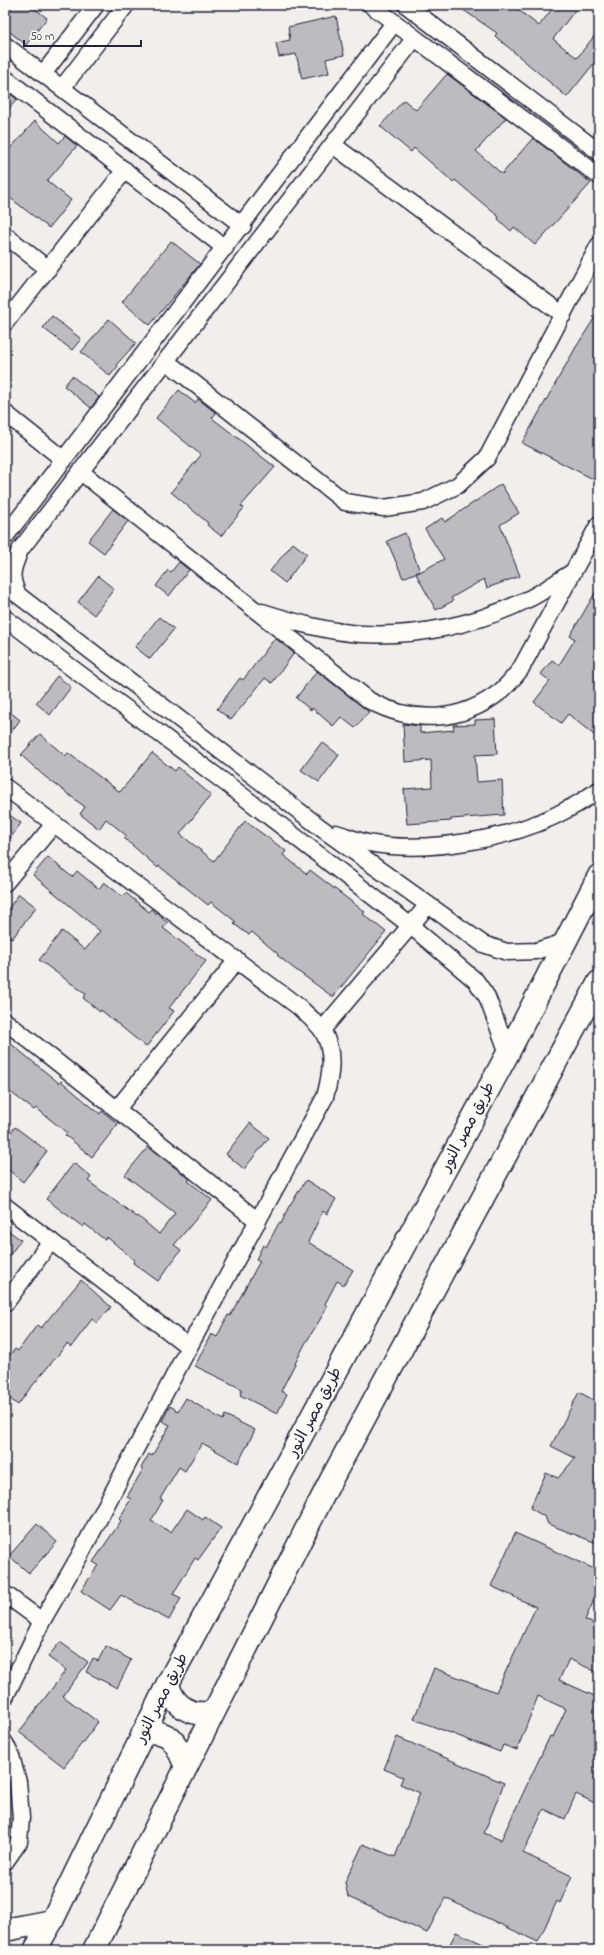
<svg xmlns="http://www.w3.org/2000/svg" width="604" height="1955" viewBox="0 0 604 1955" font-family="'Indie Flower','Playpen Sans Arabic',sans-serif">
  <style>
    .building { fill: #bcbcc0; stroke: #22223b }
    .lines { fill: none; stroke-linecap: round; stroke-linejoin: round }
    .street-casing { stroke: #22223b; stroke-width: 19 }
    .secondary-casing { stroke: #22223b; stroke-width: 25 }
    .street { stroke: #fdfcf7; stroke-width: 16 }
    .secondary { stroke: #fdfcf7; stroke-width: 22 }
    .labels { text-anchor: middle; dominant-baseline: central; stroke-width: 3; stroke-linejoin: round; paint-order: stroke }
    .street-label { font-size: 16px; fill: #22223b; stroke: #fdfcf7 }
  </style>
  <rect width="100%" height="100%" fill="#f0efec"/>
  <filter id="ink" filterUnits="userSpaceOnUse"><feTurbulence type="fractalNoise" baseFrequency=".025" numOctaves="2"/><feDisplacementMap in="SourceGraphic" scale="8" xChannelSelector="R" yChannelSelector="G"/><feConvolveMatrix kernelMatrix="1 2 1 2 8 2 1 2 1" color-interpolation-filters="sRGB"/></filter>
  <g filter="url(#ink)">
    <g class="building">
      <polygon points="14,5 30,5 47,18 26,45 5,28 5,17"/>
      <polygon points="456,5 512,5 539,26 555,5 579,5 553,39 577,58 599,30 599,57 567,97 495,36 497,33"/>
      <polygon points="336,16 344,55 326,59 329,73 302,79 296,54 279,57 276,43 290,40 288,27"/>
      <polygon points="447,74 506,118 476,151 502,174 533,138 591,183 535,245 514,227 511,231 498,219 499,217 455,180 453,182 414,148 411,152 380,126 404,100 416,110"/>
      <polygon points="5,90 17,99 5,114"/>
      <polygon points="35,121 59,143 65,136 77,146 47,181 71,200 49,228 5,194 5,154"/>
      <polygon points="171,241 200,264 150,325 122,302"/>
      <polygon points="599,311 599,482 522,443 576,347"/>
      <polygon points="52,316 81,339 72,350 43,328"/>
      <polygon points="109,319 136,343 117,364 118,366 110,376 81,352"/>
      <polygon points="72,376 99,397 91,408 64,386"/>
      <polygon points="179,390 195,403 198,399 216,413 212,418 275,467 241,506 244,508 221,536 207,525 208,523 171,492 201,455 156,418"/>
      <polygon points="501,484 519,513 500,525 520,576 487,588 484,579 451,598 453,601 436,610 416,574 444,559 425,529 442,518 445,522"/>
      <polygon points="113,509 128,521 104,553 88,541"/>
      <polygon points="405,533 420,571 403,578 387,541"/>
      <polygon points="293,543 307,554 285,583 270,571"/>
      <polygon points="179,562 189,570 169,596 156,586 168,570 171,572"/>
      <polygon points="98,576 114,589 94,615 78,602"/>
      <polygon points="599,586 599,739 568,714 561,723 534,702 550,681 541,674 552,660 559,665 575,639 570,636"/>
      <polygon points="159,617 174,629 150,659 135,647"/>
      <polygon points="275,638 294,653 272,683 265,678 231,720 217,709 240,678 243,680"/>
      <polygon points="317,671 369,712 355,728 341,717 333,726 312,708 311,710 296,698"/>
      <polygon points="57,676 71,687 50,715 36,703"/>
      <polygon points="5,708 20,720 5,740"/>
      <polygon points="495,719 497,754 475,755 477,782 502,780 504,815 451,819 451,821 407,824 404,789 432,787 431,760 405,762 403,724 420,726 420,733 454,730 453,725 475,724 475,720"/>
      <polygon points="40,734 65,756 68,753 120,792 152,753 175,771 178,767 211,795 180,834 214,861 245,821 286,851 283,855 307,874 310,870 365,912 363,914 386,932 333,997 292,967 277,955 278,954 252,932 249,935 234,924 236,922 211,902 208,905 159,866 158,868 124,838 127,836 106,819 99,829 80,814 85,807 43,775 21,755"/>
      <polygon points="322,742 339,755 319,782 301,770"/>
      <polygon points="5,812 21,823 5,846"/>
      <polygon points="48,857 72,877 77,871 99,889 104,882 123,897 126,893 149,912 151,909 168,923 163,928 206,961 169,1008 174,1011 146,1047 101,1010 100,1012 83,998 86,994 39,960 62,931 85,950 100,931 33,875"/>
      <polygon points="19,894 36,907 12,939 5,933 5,913"/>
      <polygon points="5,1039 59,1083 61,1081 100,1114 102,1111 118,1124 92,1157 65,1135 67,1133 36,1108 34,1110 5,1088"/>
      <polygon points="250,1123 269,1138 244,1169 226,1154"/>
      <polygon points="15,1127 47,1151 23,1182 5,1167 5,1140"/>
      <polygon points="148,1147 190,1179 188,1181 212,1200 174,1245 181,1250 158,1281 133,1263 134,1260 107,1237 105,1240 85,1224 83,1227 46,1199 74,1163 91,1177 88,1181 137,1217 138,1216 159,1234 175,1213 125,1175"/>
      <polygon points="306,1180 336,1199 327,1214 323,1211 308,1242 353,1270 344,1285 337,1281 325,1304 327,1306 321,1318 305,1344 281,1391 287,1394 277,1414 240,1395 242,1389 195,1366 211,1334 217,1337 228,1315 230,1316 260,1261 256,1259 263,1245 266,1247 279,1223 281,1224 288,1208"/>
      <polygon points="5,1228 21,1240 5,1261"/>
      <polygon points="81,1280 111,1307 97,1323 92,1319 71,1347 67,1344 28,1391 18,1405 5,1395 5,1361 15,1349 18,1351 37,1325 41,1328"/>
      <polygon points="579,1392 599,1403 599,1544 548,1524 545,1517 530,1508 546,1473 558,1478 575,1458 551,1446"/>
      <polygon points="186,1398 223,1420 225,1415 255,1430 238,1463 202,1443 185,1471 179,1467 160,1499 163,1500 151,1521 171,1532 187,1509 203,1520 205,1517 221,1528 198,1560 195,1558 173,1594 181,1598 169,1620 121,1595 110,1610 81,1591 98,1565 93,1562 121,1521 119,1519 131,1499 127,1497 143,1469 141,1468 149,1454 152,1456 170,1425 162,1421 170,1406 178,1411"/>
      <polygon points="37,1524 57,1542 29,1573 9,1556"/>
      <polygon points="515,1533 599,1571 599,1589 585,1620 599,1626 599,1673 569,1659 559,1680 599,1698 599,1805 576,1794 565,1819 544,1809 523,1853 572,1876 560,1903 557,1901 538,1942 445,1898 427,1933 348,1897 345,1882 363,1844 395,1857 420,1793 400,1784 403,1777 384,1769 397,1737 504,1783 484,1833 501,1840 550,1736 553,1737 566,1709 538,1696 517,1750 503,1745 500,1752 414,1719 434,1668 496,1692 536,1607 491,1586"/>
      <polygon points="60,1642 88,1662 63,1696 98,1722 64,1767 19,1732 66,1670 48,1657"/>
      <polygon points="106,1646 131,1660 117,1688 86,1672 93,1658 98,1661"/>
      <polygon points="456,1932 497,1950 447,1950"/>
    </g>
    <g class="lines">
      <g class="street-casing">
        <g id="street">
          <polyline points="371,5 599,176"/>
          <polyline points="406,5 599,152"/>
          <polyline points="5,45 243,226"/>
          <polyline points="43,74 96,5"/>
          <polyline points="5,78 225,248"/>
          <polyline points="62,88 126,5"/>
          <polyline points="333,145 563,315"/>
          <polyline points="5,235 48,269"/>
          <polyline points="5,323 125,170"/>
          <polyline points="166,361 345,502 384,508 423,502 458,485 487,458 599,245"/>
          <polyline points="5,413 64,460"/>
          <path d="M81 472 370 701C414 724 461 723 501 691 508 685 514 677 520 670L599 524"/>
          <polyline points="5,537 394,23"/>
          <polyline points="9,588 321,828 483,944 507,952 536,951 564,942"/>
          <path d="M18 595C9 575 12 570 20 550L414 39"/>
          <path d="M262 612C294 622 328 632 362 634 417 637 475 625 524 601 541 594 556 582 571 573"/>
          <polyline points="5,618 231,787 411,926 476,981 487,997 508,1053"/>
          <path d="M5 787 299 1007C306 1014 316 1022 322 1030 335 1051 331 1075 325 1097L189 1347 80 1555 42 1621 5 1697"/>
          <path d="M336 833C346 836 357 841 368 843 427 854 515 839 568 809 579 804 589 796 599 790"/>
          <polyline points="5,883 54,824"/>
          <polyline points="5,1021 258,1221"/>
          <polyline points="322,1030 428,905"/>
          <polyline points="117,1109 237,960"/>
          <polyline points="5,1206 189,1347"/>
          <polyline points="5,1304 51,1241"/>
          <polyline points="5,1594 42,1621"/>
          <polyline points="5,1743 11,1756 18,1782 21,1818 19,1842 5,1862"/>
        </g>
      </g>
      <g class="secondary-casing">
        <g id="secondary">
          <path d="M168 1683C172 1705 192 1719 214 1711"/>
          <path d="M143 1733C172 1729 176 1743 186 1767"/>
          <polyline points="5,1930 52,1921"/>
          <polyline points="35,1950 52,1921 168,1683 508,1053 599,876"/>
          <polyline points="94,1950 331,1480 599,982"/>
        </g>
      </g>
      <use href="#street" class="street"/>
      <use href="#secondary" class="secondary"/>
    </g>
  </g>
  <g class="labels">
    <g class="street-label">
      <text transform="translate(468 1127) rotate(-62)">طريق مصر النور</text>
      <text transform="translate(315 1412) rotate(-62)">طريق مصر النور</text>
      <text transform="translate(162 1698) rotate(-63)">طريق مصر النور</text>
    </g>
  </g>
  <rect width="604" height="1955" fill="none" stroke="#fdfcf7" stroke-width="20"/>
  <rect x="10" y="10" width="584" height="1935" fill="none" stroke="#22223b" stroke-width="1.5" filter="url(#ink)"/>
  <path d="M24 40v6h117v-6" fill="none" stroke="#22223b" stroke-width="2"/>
  <text x="30" y="40" font-size="12" fill="#22223b" stroke="#fdfcf7" stroke-width="3" paint-order="stroke">50 m</text>
</svg>
